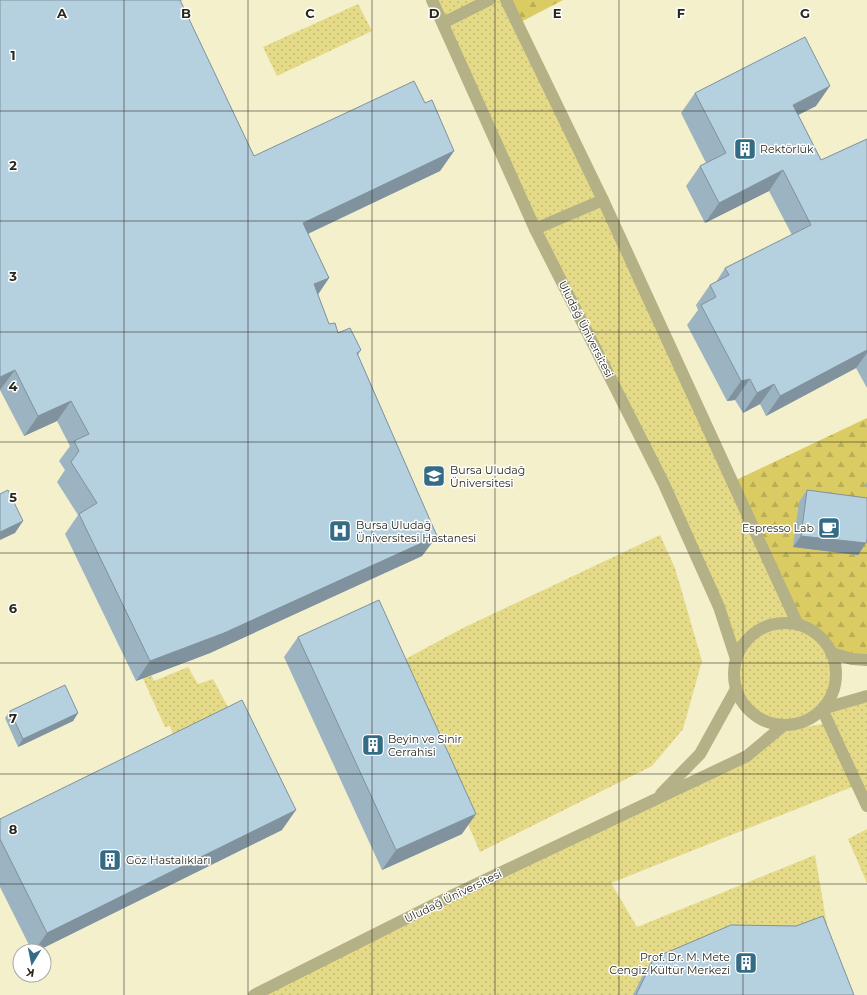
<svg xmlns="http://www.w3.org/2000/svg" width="867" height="995" viewBox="0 0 867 995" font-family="Montserrat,sans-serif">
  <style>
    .built { fill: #f4f0cc; fill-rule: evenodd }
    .grass { fill: url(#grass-dots) }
    .forest { fill: url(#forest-firs) }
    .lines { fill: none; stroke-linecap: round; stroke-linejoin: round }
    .tertiary { stroke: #b5b186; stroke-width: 12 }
    .wall { fill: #9cb4c1 }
    .shaded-wall { fill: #7f929d }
    .building { fill: #b5d1e0; stroke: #7f929d }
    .grid { fill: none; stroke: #28271d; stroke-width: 1; stroke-opacity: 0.55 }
    .labels { text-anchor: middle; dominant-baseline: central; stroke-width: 3; stroke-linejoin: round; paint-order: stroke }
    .poi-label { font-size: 11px; fill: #28271d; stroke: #fff; text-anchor: start }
    .street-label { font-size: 11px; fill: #28271d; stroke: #fff }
    .grid-label { font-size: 13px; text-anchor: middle; font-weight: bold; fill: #28271d; stroke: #fff; stroke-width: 3; stroke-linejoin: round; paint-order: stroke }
  </style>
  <defs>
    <pattern id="grass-dots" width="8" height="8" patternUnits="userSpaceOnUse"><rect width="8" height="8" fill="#e4da88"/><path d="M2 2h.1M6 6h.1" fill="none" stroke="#c4bb75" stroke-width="1.8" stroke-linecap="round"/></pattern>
    <pattern id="forest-firs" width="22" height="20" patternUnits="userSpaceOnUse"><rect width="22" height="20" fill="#dacc62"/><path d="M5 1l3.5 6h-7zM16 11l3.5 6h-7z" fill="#bbaf55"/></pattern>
  </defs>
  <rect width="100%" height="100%" fill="#fdfade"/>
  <path class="built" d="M0 0H867V995H0ZM20 951H44V975H20Z"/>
  <g class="grass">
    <path d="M432 0H506L798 625C803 627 808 629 812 632 833 646 840 672 831 695 829 700 825 704 823 709L867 696V806L857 785 611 883 637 927 815 855 828 931 633 995H254L747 756 776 732 829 723 822 709 811 718 798 723 783 725 768 722 754 715 743 703 736 689 734 674 736 659 718 607 535 229Z"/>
    <polygon points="358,4 372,31 277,76 263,47"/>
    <polygon points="87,534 154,681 188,667 198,684 213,679 239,728 173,735 170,726 165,727 80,540"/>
    <polygon points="660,535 675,568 702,661 683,729 652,766 480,852 398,663 463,628"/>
    <polygon points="867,829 867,883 848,839"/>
  </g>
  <g class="forest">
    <polygon points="506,0 563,0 517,24"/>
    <path d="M867 418V660L831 653C821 638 814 632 798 625L732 482Z"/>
  </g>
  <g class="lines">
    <g class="tertiary">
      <polyline points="432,0 535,229 663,482 719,607 736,659"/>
      <polyline points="506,0 603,200 798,625"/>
      <polyline points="443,23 489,0"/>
      <polyline points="535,229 603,200"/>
      <circle cx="785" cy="674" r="51"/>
      <polyline points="831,653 852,659 867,660"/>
      <polyline points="867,696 822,709 867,806"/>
      <polyline points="661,794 700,754 736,689"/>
      <polyline points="254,995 443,900 747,756 784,725"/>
    </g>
  </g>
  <g class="wall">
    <polygon points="0,0 183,0 180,1 254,156 425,103 454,151 440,171 308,234 329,278 318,295 329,324 338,333 361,350 358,355 437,536 422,556 210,653 136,681 65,534 78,515 57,482 65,470 59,461 70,446 57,421 24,436 0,390"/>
    <polygon points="695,93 816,106 798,115 821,160 867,139 867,388 856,368 766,416 760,404 743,413 735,400 727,401 687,325 698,310 696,305 710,285 716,282 725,268 792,235 769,191 705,223 686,186 700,166 706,163 681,113"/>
    <polygon points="867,482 867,488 865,485"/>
    <polygon points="807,490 866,543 858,555 793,547 799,502"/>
    <polygon points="298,637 462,834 382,870 284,657"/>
    <polygon points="10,711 78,713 73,721 18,747 5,718"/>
    <polygon points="0,819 282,830 37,951 32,951 0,887"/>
    <polygon points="654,958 854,995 633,995 644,973"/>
  </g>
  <g class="shaded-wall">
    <polygon points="830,86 816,106 778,125 793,105"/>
    <polygon points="454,151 440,171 288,243 303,223"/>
    <polygon points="783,170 769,191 705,223 719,203"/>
    <polygon points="329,278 315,298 314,284"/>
    <polygon points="867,350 867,353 856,368 766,416 780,396"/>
    <polygon points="15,370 0,390 0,377"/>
    <polygon points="750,379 735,400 727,401 741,381"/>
    <polygon points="774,384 760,404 743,413 757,393"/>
    <polygon points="71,401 57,421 24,436 38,416"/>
    <polygon points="23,521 15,533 0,540 0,532"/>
    <polygon points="437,536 422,556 210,653 136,681 150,661"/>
    <polygon points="801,536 866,543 858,555 793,547"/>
    <polygon points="78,713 73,721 18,747 23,739"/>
    <polygon points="296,810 282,830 37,951 34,951 47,933"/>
    <polygon points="476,814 462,834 382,870 396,850"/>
  </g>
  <g class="building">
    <polygon points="0,0 180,0 254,156 414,81 425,103 432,100 454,151 303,223 329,278 314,284 329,324 335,323 338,333 350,328 361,350 357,353 437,536 224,633 150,661 79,514 97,503 71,462 79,451 74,441 89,434 71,401 38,416 15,370 0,377"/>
    <polygon points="805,37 830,86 793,105 821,160 867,139 867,350 780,396 774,384 757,393 750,379 741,381 701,305 716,297 710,285 729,275 725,268 811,225 783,170 719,203 700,166 726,153 695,93"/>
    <polygon points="8,490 23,521 0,532 0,494"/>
    <polygon points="807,490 867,498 867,539 866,543 801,536"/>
    <polygon points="379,600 476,814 396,850 298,637"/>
    <polygon points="65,685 78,713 23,739 10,711"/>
    <polygon points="242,700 296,810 47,933 0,839 0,819"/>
    <polygon points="823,916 854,995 636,995 654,958 731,925 796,926"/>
  </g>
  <path class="grid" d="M124 0V995M248 0V995M372 0V995M495 0V995M619 0V995M743 0V995M0 111H867M0 221H867M0 332H867M0 442H867M0 553H867M0 663H867M0 774H867M0 884H867"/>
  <defs>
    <g id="building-square" transform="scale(1.15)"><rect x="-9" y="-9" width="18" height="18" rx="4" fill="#346c86" stroke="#fff"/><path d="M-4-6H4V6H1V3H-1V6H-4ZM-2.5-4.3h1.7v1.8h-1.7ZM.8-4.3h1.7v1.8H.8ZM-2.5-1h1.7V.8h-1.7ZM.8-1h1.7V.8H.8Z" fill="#fff"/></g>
    <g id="university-square" transform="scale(1.15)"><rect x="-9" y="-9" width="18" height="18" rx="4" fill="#346c86" stroke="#fff"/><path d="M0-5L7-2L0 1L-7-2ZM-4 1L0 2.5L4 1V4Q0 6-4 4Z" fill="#fff"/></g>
    <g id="cafe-square" transform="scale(1.15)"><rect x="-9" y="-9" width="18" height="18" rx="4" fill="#346c86" stroke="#fff"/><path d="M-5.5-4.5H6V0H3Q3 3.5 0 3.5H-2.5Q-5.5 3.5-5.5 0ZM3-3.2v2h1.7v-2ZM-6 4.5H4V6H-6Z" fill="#fff"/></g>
    <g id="hospital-square" transform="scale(1.15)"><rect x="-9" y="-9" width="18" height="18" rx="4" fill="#346c86" stroke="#fff"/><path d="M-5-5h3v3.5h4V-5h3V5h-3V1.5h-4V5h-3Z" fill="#fff"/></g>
  </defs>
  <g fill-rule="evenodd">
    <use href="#building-square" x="745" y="149"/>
    <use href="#university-square" x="434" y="476"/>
    <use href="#cafe-square" x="829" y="528"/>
    <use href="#hospital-square" x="340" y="531"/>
    <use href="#building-square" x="373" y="745"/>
    <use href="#building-square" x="110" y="860"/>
    <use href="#building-square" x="746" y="963"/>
  </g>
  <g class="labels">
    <g class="poi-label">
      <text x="760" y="149">Rektörlük</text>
      <text x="450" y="470">Bursa Uludağ<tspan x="450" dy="13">Üniversitesi</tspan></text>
      <text x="356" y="525">Bursa Uludağ<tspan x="356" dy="13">Üniversitesi Hastanesi</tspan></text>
      <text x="814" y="528" text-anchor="end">Espresso Lab</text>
      <text x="388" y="739">Beyin ve Sinir<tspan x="388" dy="13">Cerrahisi</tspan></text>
      <text x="126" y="860">Göz Hastalıkları</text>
      <text x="730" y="957" text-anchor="end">Prof. Dr. M. Mete<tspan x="730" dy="13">Cengiz Kültür Merkezi</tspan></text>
    </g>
    <g class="street-label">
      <text transform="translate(586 329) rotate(63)">Uludağ Üniversitesi</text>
      <text transform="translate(453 896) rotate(-26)">Uludağ Üniversitesi</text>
    </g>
  </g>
  <g class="grid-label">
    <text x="62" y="18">A</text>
    <text x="186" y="18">B</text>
    <text x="310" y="18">C</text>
    <text x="434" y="18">D</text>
    <text x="557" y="18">E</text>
    <text x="681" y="18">F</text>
    <text x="805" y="18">G</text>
    <text x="13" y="60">1</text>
    <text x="13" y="170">2</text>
    <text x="13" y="281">3</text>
    <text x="13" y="391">4</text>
    <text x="13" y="502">5</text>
    <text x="13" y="613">6</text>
    <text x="13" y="723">7</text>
    <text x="13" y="834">8</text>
  </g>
  <g transform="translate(32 963) rotate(190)"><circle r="19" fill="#ffffff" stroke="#a9a9a5"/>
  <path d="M0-3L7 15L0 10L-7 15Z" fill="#346c86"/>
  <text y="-6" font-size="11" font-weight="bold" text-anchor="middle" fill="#28271d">K</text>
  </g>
</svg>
